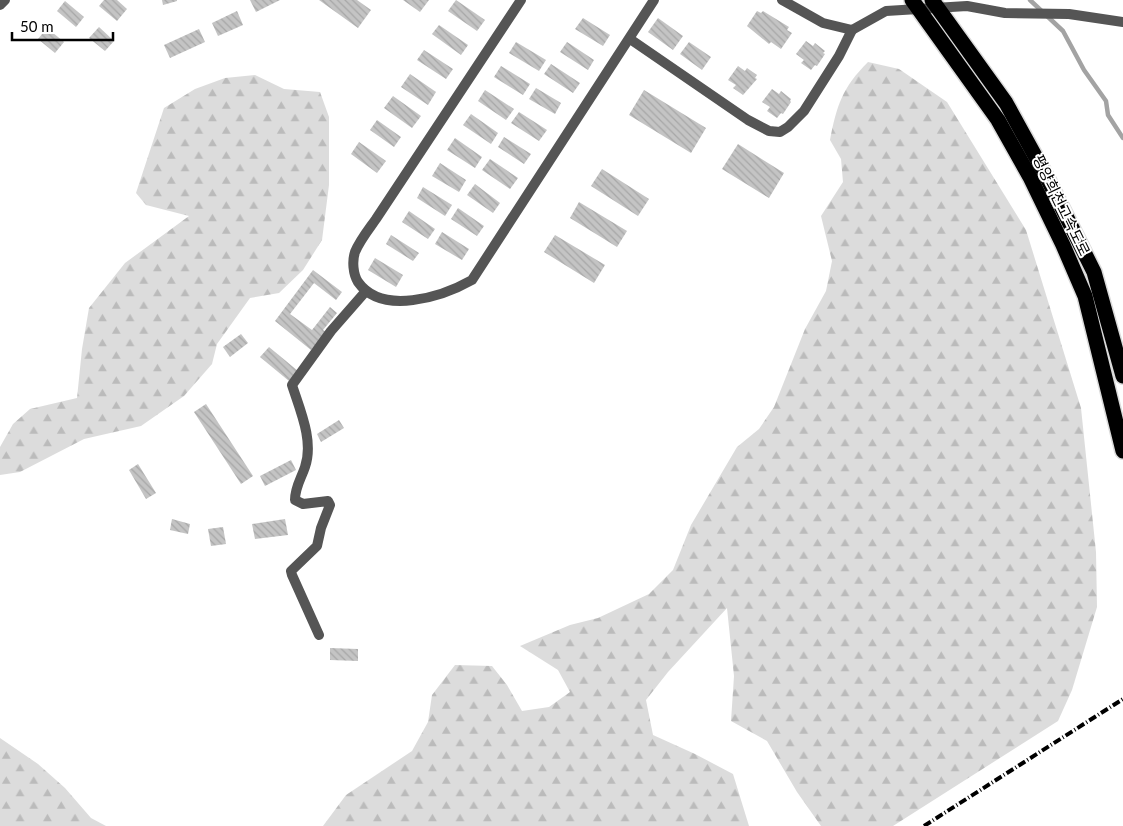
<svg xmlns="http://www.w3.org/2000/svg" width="1123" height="826" viewBox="0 0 1123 826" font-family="Lato,'Noto Sans KR',sans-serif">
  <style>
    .forest { fill: url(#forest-firs) }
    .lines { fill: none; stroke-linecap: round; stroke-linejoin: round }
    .stream { stroke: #a3a3a3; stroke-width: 4.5 }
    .building { fill: url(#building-back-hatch) }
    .motorway-casing { stroke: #dbdbdb; stroke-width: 18 }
    .minor { stroke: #555; stroke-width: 10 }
    .motorway { stroke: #000; stroke-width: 15 }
    .rail { stroke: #000; stroke-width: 4; stroke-dasharray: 8 2.5 1 2.5; stroke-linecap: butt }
    .labels { text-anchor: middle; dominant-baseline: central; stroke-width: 4; stroke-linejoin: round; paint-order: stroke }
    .street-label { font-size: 15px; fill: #000; stroke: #fff }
  </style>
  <defs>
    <pattern id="forest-firs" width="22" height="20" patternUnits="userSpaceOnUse" patternTransform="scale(1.25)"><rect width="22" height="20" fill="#dcdcdc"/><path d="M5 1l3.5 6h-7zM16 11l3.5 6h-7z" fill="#bbb"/></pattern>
    <pattern id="building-back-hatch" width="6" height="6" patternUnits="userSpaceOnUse" patternTransform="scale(1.25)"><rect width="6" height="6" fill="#c4c4c4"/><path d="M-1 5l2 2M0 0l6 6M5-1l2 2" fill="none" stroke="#a7a7a7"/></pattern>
  </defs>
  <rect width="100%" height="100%" fill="#fff"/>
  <g class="forest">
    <path d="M868 62 899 69 947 102 1026 230 1081 408 1096 552 1097 607 1072 690 1058 721 893 826H821L797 792 767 741 731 721 734 676 727 608 668 672 646 700 653 735 695 754 733 774 749 826H323L346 795 412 751 428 722 432 695 455 665 492 666 507 685 522 711 549 707 570 692 558 670 520 646 570 625 598 618 649 594 673 570 691 525 737 447 759 429 774 407 805 329 826 291 832 261 821 216 843 182 841 159 830 140C837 105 842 88 868 62Z"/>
    <polygon points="255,75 284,89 320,92 329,117 329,185 322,240 303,270 279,293 250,298 217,344 212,364 184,396 141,426 84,439 20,472 0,475 0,447 13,424 30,409 77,398 82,349 89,308 125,263 189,216 146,205 136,193 164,108 195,89 225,78"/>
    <polygon points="0,738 38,764 65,788 91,818 106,826 0,826"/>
  </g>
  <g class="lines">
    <polyline class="stream" points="1030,0 1063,31 1084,70 1106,101 1108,115 1123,138"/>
  </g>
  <g class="building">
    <polygon points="104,0 117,0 127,9 117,21 99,6"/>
    <polygon points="162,0 177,0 177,1 163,5"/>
    <polygon points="250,0 280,0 256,12"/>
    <polygon points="319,0 357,0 371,10 358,28"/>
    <polygon points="403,0 429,0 420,12"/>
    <polygon points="456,0 485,20 477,31 448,11"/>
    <polygon points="65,1 84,17 76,27 57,11"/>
    <polygon points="237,11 243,25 218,36 212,23"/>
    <polygon points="757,11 761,13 763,11 789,27 787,30 792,33 781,49 771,42 769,44 747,26"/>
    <polygon points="583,18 610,35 603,46 575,29"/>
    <polygon points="658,18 683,36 673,50 648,32"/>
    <polygon points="439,25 468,45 461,55 432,34"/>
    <polygon points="99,27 114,41 105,51 89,38"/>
    <polygon points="47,28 64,42 55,53 38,39"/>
    <polygon points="199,29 205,42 170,58 164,45"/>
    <polygon points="806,41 813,46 815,43 825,51 823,53 825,54 817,66 815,65 811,70 801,63 804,60 796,54"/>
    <polygon points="516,42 546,60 539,71 509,53"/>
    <polygon points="567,42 594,60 588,70 560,52"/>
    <polygon points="689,42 711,57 702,70 680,54"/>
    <polygon points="424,50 453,69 446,79 417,60"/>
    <polygon points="551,64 580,83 573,93 544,74"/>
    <polygon points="501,66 530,84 523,95 494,77"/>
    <polygon points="738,66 745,71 747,68 757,75 755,78 757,79 743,95 733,88 736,85 728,80"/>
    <polygon points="410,74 436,92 428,105 401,87"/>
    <polygon points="536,88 561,103 555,114 529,99"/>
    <polygon points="772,89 779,94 781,91 791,99 790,101 791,102 783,114 781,113 777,118 767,111 770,107 762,102"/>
    <polygon points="485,90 514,109 506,120 478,101"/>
    <polygon points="644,90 706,128 691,153 629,115"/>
    <polygon points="393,96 421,116 412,128 384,108"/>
    <polygon points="519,112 547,130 539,141 511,123"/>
    <polygon points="471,114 498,133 491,144 463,125"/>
    <polygon points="377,120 401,137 394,147 370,130"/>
    <polygon points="504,137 531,154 524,164 498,147"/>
    <polygon points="455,138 482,157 475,168 447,150"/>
    <polygon points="359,142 386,161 377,173 351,154"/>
    <polygon points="738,144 784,173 769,198 722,169"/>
    <polygon points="490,159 518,178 510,189 482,170"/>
    <polygon points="440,163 466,180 459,192 432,176"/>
    <polygon points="602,169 649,199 638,216 591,186"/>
    <polygon points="475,184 500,203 493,213 467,195"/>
    <polygon points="423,187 452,205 445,216 417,198"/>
    <polygon points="579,202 627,231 617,247 570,218"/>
    <polygon points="458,208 484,226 477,236 451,219"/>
    <polygon points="409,211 435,229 428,239 402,222"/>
    <polygon points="442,232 469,249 462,260 435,244"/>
    <polygon points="391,235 419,253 413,261 386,244"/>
    <polygon points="555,235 605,265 594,283 544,252"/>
    <polygon points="375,258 403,275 396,287 368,270"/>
    <polygon points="313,270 342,292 336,300 314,283 290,314 312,330 330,307 337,313 323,330 326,332 311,350 275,321"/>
    <polygon points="241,334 248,343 230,357 223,347"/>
    <polygon points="269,347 298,371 289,381 260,357"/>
    <polygon points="206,404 253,476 241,484 194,412"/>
    <polygon points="339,420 344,428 321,442 317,434"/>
    <polygon points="291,460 296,470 265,486 260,476"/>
    <polygon points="138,464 156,493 146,499 129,470"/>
    <polygon points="172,519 190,524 188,534 170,530"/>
    <polygon points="285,519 288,535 255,539 252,524"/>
    <polygon points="223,527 226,544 211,546 208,529"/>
    <polygon points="330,648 358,649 358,661 330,660"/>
  </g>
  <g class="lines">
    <g class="motorway-casing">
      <g id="motorway">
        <polyline points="912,0 998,120 1030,177 1063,245 1085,296 1123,451"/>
        <polyline points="932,0 1006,103 1045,174 1094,272 1123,376"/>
      </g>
    </g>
    <g class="minor">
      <path d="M521 0 376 219C369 229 360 240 355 252 352 261 353 274 358 282 382 316 442 297 472 280L654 0"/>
      <polyline points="782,0 823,23 852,30 886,11 967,6 1005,13 1069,14 1123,22"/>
      <polyline points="0,5 5,0"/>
      <polyline points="630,39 748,120 769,131 780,132 788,127 804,111 839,56 852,30"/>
      <path d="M319 635 292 575 291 571 317 546 321 528 330 505 328 501 303 504 295 500C295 487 301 479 305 467 314 441 300 410 292 385L331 331 366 291"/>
    </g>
    <use href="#motorway" class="motorway"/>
    <polyline class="rail" points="924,826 1123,699"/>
  </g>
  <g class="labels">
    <g class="street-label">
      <text transform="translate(1062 205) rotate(64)">평양희천고속도로</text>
    </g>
  </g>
  <path d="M12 32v8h101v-8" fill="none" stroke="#000000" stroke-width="2.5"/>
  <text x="20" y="32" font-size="15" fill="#000000" stroke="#ffffff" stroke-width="4" paint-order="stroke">50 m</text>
</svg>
